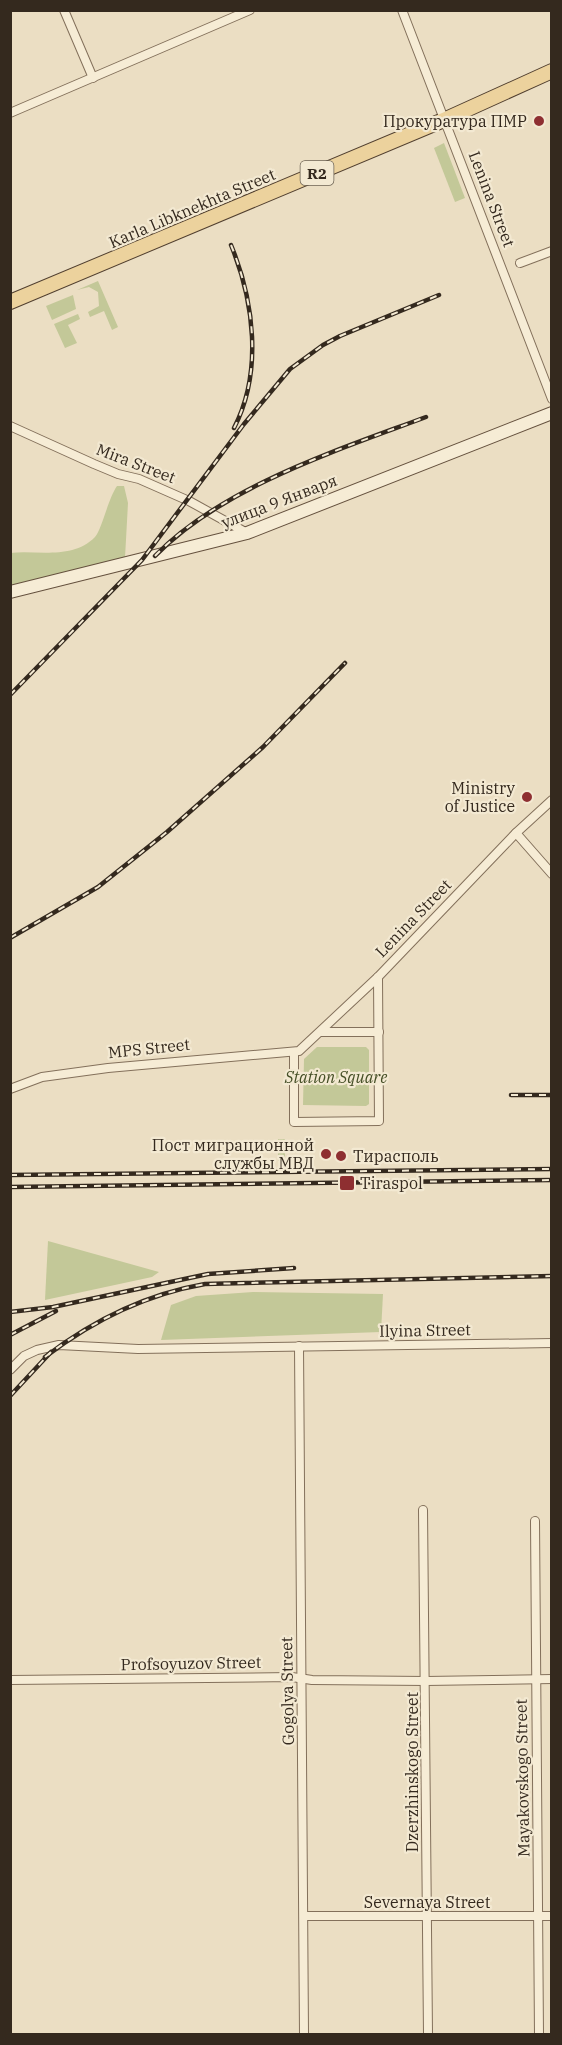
<svg xmlns="http://www.w3.org/2000/svg" width="562" height="2045" viewBox="0 0 562 2045" font-family="'IBM Plex Serif',serif">
  <style>
    .green { fill: #c3c898 }
    .lines { fill: none; stroke-linecap: round; stroke-linejoin: round }
    .street-casing { stroke: #83705b; stroke-width: 10 }
    .secondary-casing { stroke: #65513e; stroke-width: 14 }
    .primary-casing { stroke: #513f2f; stroke-width: 16 }
    .street { stroke: #f6ecd5; stroke-width: 8 }
    .secondary { stroke: #f6ecd5; stroke-width: 12 }
    .primary { stroke: #ecd29d; stroke-width: 14 }
    .rail-casing { stroke: #34291e; stroke-width: 4.5 }
    .rail { stroke: #f3e9d2; stroke-width: 2; stroke-dasharray: 7; stroke-linecap: butt }
    .poi-dot { fill: #8e2f31; stroke: #f3e9d2; stroke-width: 2 }
    .labels { text-anchor: middle; dominant-baseline: central; stroke-width: 4.5; stroke-linejoin: round; paint-order: stroke }
    .shield { fill: #f3e9d2; stroke: #6d6354; stroke-width: 1.5 }
    .shield-label { font-size: 15px; font-weight: bold; fill: #34291e }
    .poi-label { font-size: 16px; fill: #34291e; stroke: #f3e9d2; text-anchor: end }
    .street-label { font-size: 16px; fill: #34291e; stroke: #f3e9d2 }
    .park-label { font-size: 16px; font-style: italic; fill: #454f26; stroke: #f3e9d2 }
  </style>
  <rect width="100%" height="100%" fill="#ebdec3"/>
  <g class="green">
    <polygon points="444,143 465,198 455,202 434,148"/>
    <polygon points="98,281 118,327 112,330 104,311 90,317 88,312 99,306 98,292 89,287 77,290"/>
    <polygon points="73,295 76,309 52,320 46,306"/>
    <polygon points="78,314 80,319 68,325 77,343 65,348 54,324"/>
    <path d="M117 486H124L128 503 125 558 11 585 10 553C37 550 73 560 95 537 102 529 108 499 117 486Z"/>
    <polygon points="317,1047 366,1047 369,1050 369,1104 366,1106 303,1105 304,1059"/>
    <rect x="278" y="1139" width="7" height="22"/>
    <polygon points="48,1241 159,1272 152,1277 45,1300"/>
    <polygon points="253,1292 383,1294 381,1332 161,1340 171,1305 196,1296"/>
  </g>
  <g class="lines">
    <g class="street-casing">
      <g id="street">
        <polyline points="64,10 93,78"/>
        <polyline points="402,10 552,399"/>
        <polyline points="10,113 250,10"/>
        <polyline points="520,263 552,251"/>
        <polyline points="10,426 94,464 118,474 139,479 189,501 247,533"/>
        <polyline points="516,833 552,874"/>
        <polyline points="321,1032 379,1032"/>
        <polyline points="294,1053 294,1122 379,1121 378,977"/>
        <polyline points="10,1089 42,1077 108,1068 299,1051 378,977 516,833 552,800"/>
        <polyline points="299,1346 304,2034"/>
        <polyline points="10,1370 24,1356 37,1350 59,1345 138,1349 552,1343"/>
        <polyline points="423,1510 428,2034"/>
        <polyline points="535,1521 539,2034"/>
        <polyline points="10,1680 292,1677 312,1680 426,1681 552,1679"/>
        <polyline points="304,1916 552,1916"/>
      </g>
    </g>
    <g class="secondary-casing">
      <polyline id="secondary" points="10,592 247,533 552,413"/>
    </g>
    <g class="primary-casing">
      <polyline id="primary" points="10,302 446,119 552,71"/>
    </g>
    <use href="#street" class="street"/>
    <use href="#secondary" class="secondary"/>
    <use href="#primary" class="primary"/>
    <g class="rail-casing">
      <g id="rail">
        <path d="M231 245C254 301 263 372 234 428"/>
        <path d="M155 556C222 487 338 450 426 417"/>
        <polyline points="10,695 142,560 244,424 290,369 323,345 340,336 439,295"/>
        <polyline points="10,938 98,887 167,832 263,747 345,663"/>
        <polyline points="511,1095 552,1095"/>
        <polyline points="10,1175 552,1169"/>
        <polyline points="10,1187 552,1180"/>
        <polyline points="10,1312 53,1307 208,1274 294,1268"/>
        <polyline points="10,1335 56,1311"/>
        <path d="M45 1357C92 1321 147 1294 205 1284L552 1276"/>
        <polyline points="10,1396 51,1352"/>
      </g>
    </g>
    <use href="#rail" class="rail"/>
  </g>
  <g class="poi-dot">
    <circle cx="539" cy="121" r="6"/>
    <circle cx="527" cy="797" r="6"/>
    <circle cx="326" cy="1154" r="6"/>
    <circle cx="341" cy="1156" r="6"/>
    <rect x="339" y="1175" width="16" height="16" rx="3"/>
  </g>
  <g class="labels">
    <rect class="shield" x="300.5" y="161" width="33" height="24" rx="4.5"/>
    <g class="shield-label">
      <text x="317" y="173">R2</text>
    </g>
    <g class="poi-label">
      <text x="527" y="121">Прокуратура ПМР</text>
      <text x="515" y="788">Ministry<tspan x="515" dy="18">of Justice</tspan></text>
      <text x="314" y="1145">Пост миграционной<tspan x="314" dy="18">службы МВД</tspan></text>
      <text x="353" y="1156" text-anchor="start">Тирасполь</text>
      <text x="360" y="1183" text-anchor="start">Tiraspol</text>
    </g>
    <g class="street-label">
      <text transform="translate(492 199) rotate(69)">Lenina Street</text>
      <text transform="translate(192 208) rotate(-23)">Karla Libknekhta Street</text>
      <text transform="translate(136 463) rotate(21)">Mira Street</text>
      <text transform="translate(279 501) rotate(-21)">улица 9 Января</text>
      <text transform="translate(413 918) rotate(-46)">Lenina Street</text>
      <text transform="translate(149 1048) rotate(-6)">MPS Street</text>
      <text transform="translate(425 1330) rotate(-1)">Ilyina Street</text>
      <text transform="translate(191 1663) rotate(-1)">Profsoyuzov Street</text>
      <text transform="translate(287 1691) rotate(-91)">Gogolya Street</text>
      <text transform="translate(412 1772) rotate(-90)">Dzerzhinskogo Street</text>
      <text transform="translate(522 1778) rotate(-91)">Mayakovskogo Street</text>
      <text x="427" y="1902">Severnaya Street</text>
    </g>
    <g class="park-label">
      <text x="336" y="1077">Station Square</text>
    </g>
  </g>
  <rect width="562" height="2045" fill="none" stroke="#34291e" stroke-width="24"/>
</svg>
